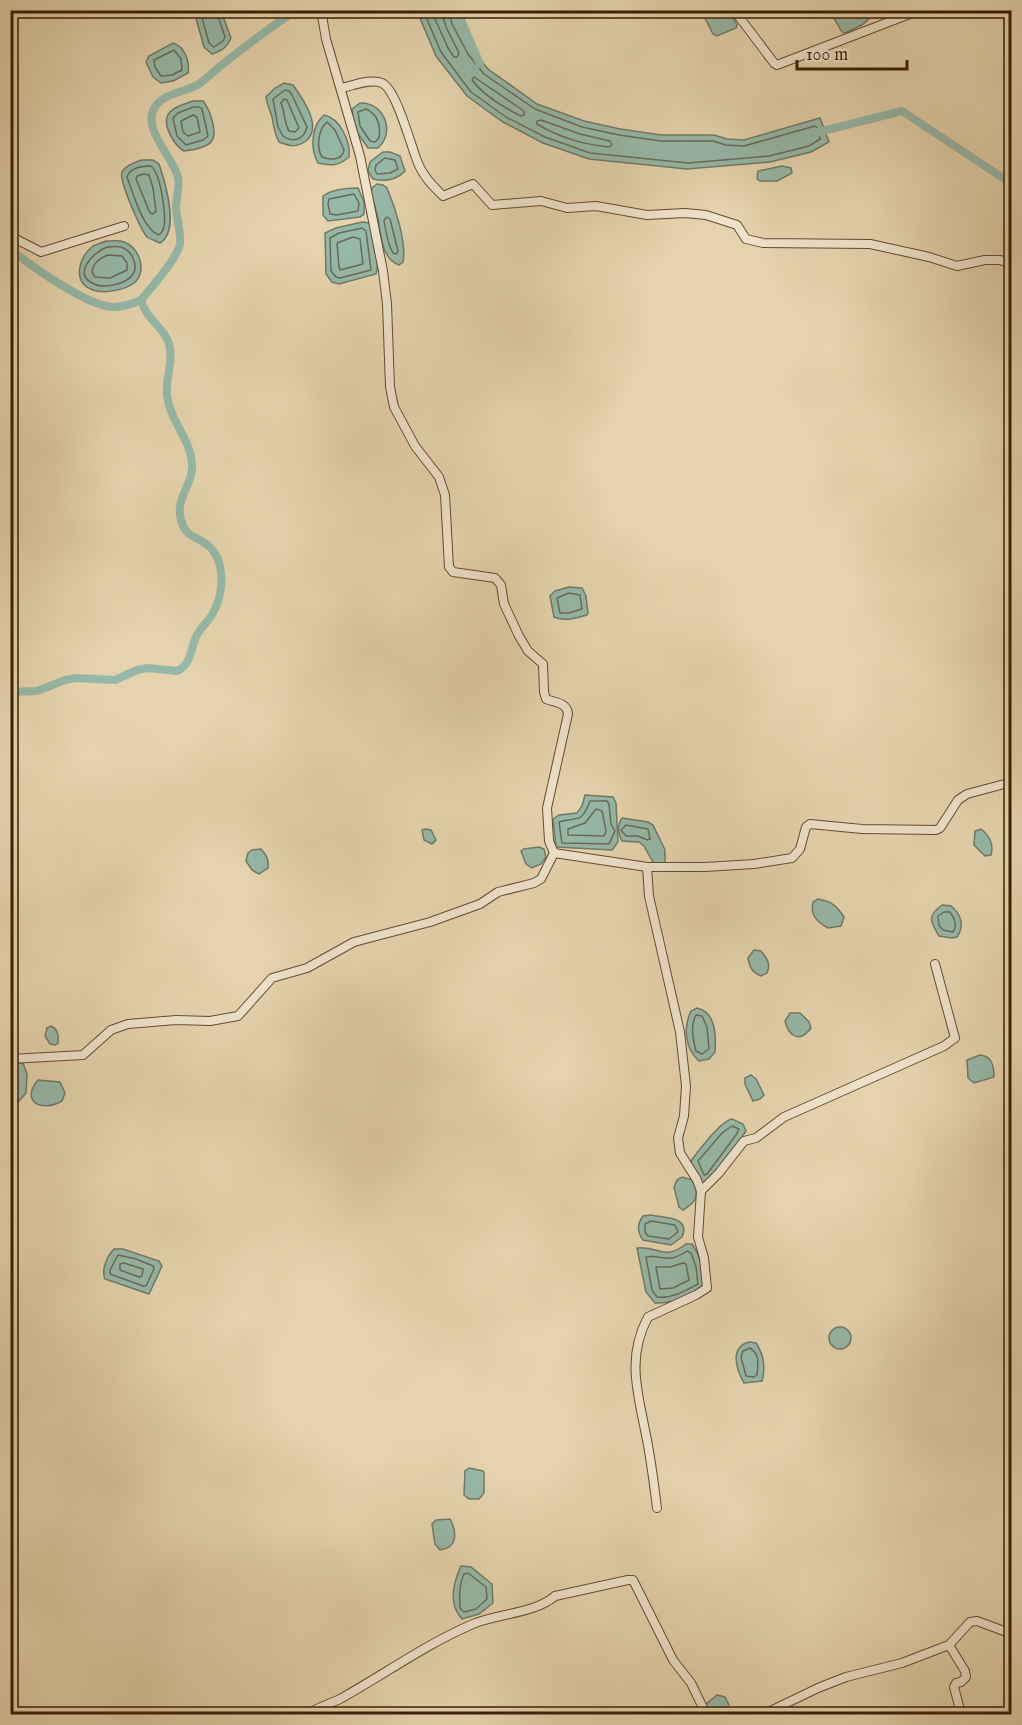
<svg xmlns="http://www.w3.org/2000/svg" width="1022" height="1725" viewBox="0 0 1022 1725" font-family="'IM FELL English',serif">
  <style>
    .water { fill: #96b8a8; stroke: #717a67; stroke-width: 1.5 }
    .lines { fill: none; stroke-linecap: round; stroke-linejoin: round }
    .shore { stroke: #686b57; stroke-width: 1.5 }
    .canal { stroke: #96b8a8; stroke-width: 8 }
    .minor-casing { stroke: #644b30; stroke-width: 10 }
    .minor { stroke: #eee2ca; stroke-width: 8 }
  </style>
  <rect width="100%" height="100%" fill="#e5d3ad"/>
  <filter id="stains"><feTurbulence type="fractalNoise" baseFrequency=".00333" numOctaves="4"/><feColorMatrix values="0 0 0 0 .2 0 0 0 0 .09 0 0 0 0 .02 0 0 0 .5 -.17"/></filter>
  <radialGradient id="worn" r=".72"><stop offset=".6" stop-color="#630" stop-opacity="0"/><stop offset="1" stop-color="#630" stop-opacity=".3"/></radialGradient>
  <g class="water">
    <path d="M194 11H221L231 38C227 47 222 51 212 54L204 47Z"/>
    <polygon points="417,11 454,11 473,51 488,69 537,104 584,121 620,129 661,135 714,135 727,139 744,140 820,118 829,142 811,152 770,162 687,169 589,159 543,143 503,122 467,96 436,56"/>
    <polygon points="714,11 729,11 737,25 736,28 717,36 713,34 704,16"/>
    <polygon points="837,11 870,11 872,16 862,25 845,33 842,32 834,18 834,13"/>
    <path d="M173 43C185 47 190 61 188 73L173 81 161 83 153 77 146 62 149 56Z"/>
    <path d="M284 83 293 85C303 99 323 127 306 141 296 148 289 146 279 142 274 132 274 127 272 117 270 110 267 105 266 97L275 88Z"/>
    <path d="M193 101H203C209 108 219 133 211 142 206 148 192 150 184 151 174 145 160 123 170 112 175 106 185 104 193 101Z"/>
    <path d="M360 103C384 102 396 132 378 148H368L354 128 352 109Z"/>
    <path d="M324 115C340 118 351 142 349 157 339 166 331 166 318 163 310 149 311 126 324 115Z"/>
    <path d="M383 152H390L400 156 405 171C397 180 384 182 373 179L368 171 370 162Z"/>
    <path d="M142 160H153L159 164C165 182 180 231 160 243 156 241 150 239 147 237 141 230 118 179 122 172 125 165 136 162 142 160Z"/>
    <polygon points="782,166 791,168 792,173 777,181 760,181 757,179 758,171"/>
    <path d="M377 184 383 185 387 188C395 207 407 243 403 262L399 265C381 259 381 233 378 218 376 210 374 202 371 194L372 188Z"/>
    <path d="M358 188 364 202V214L360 217 328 221 323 215V196C333 189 346 188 358 188Z"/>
    <path d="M362 222 369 223C375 236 380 261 376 274L339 284 332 282 326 274 325 233 336 228Z"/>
    <path d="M106 241C112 241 119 240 124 242 137 247 145 264 139 277 133 290 105 294 93 290 72 283 78 257 93 246 97 244 102 243 106 241Z"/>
    <path d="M569 587 582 588 586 596 588 613 587 615C576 618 564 622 554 617L550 596 555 591Z"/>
    <polygon points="585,795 613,797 616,803 618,842 612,850 556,847 553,819 559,815 577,813 582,806"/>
    <path d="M622 818 648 822 653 825 665 850V862L661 864 653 862 644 846 639 842 622 841C618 834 617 825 622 818Z"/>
    <polygon points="425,829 431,830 436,840 432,844 424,840 422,830"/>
    <path d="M981 829C990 836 994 844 991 855L985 856 974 845 975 831Z"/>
    <polygon points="539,847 544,849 546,857 541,864 532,868 526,864 521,851 524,849"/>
    <path d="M261 849C267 856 269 860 268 868L259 874 252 870 246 861 248 853 252 850Z"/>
    <path d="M818 899C831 901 837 906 844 917L841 926 828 928C817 922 810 915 813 902Z"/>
    <path d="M942 905 951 906C961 914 965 926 957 937L952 938 939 936C930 921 927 916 942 905Z"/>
    <path d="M754 950 761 951C767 958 771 964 767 973L761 976C752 972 750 968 748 958Z"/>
    <path d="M697 1008C716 1012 716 1036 715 1052L709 1059 699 1061C685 1049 683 1027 691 1011Z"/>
    <path d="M790 1013H800L809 1022 811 1028C800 1043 789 1037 785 1021Z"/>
    <path d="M51 1026C58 1029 59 1035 58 1043L55 1045 50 1044 45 1036 47 1028Z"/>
    <path d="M980 1055C992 1056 994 1066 994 1077L974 1083 968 1078 967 1060Z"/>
    <polygon points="10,1063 23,1063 27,1074 26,1093 19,1101 11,1101"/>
    <polygon points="751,1075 756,1079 764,1095 760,1099 753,1101 745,1084 745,1078"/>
    <path d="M38 1080 60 1082 65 1093 62 1101C41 1113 20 1101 38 1080Z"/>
    <path d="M732 1119 743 1124 746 1131 723 1164 703 1185 693 1169 691 1161C698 1151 721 1121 732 1119Z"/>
    <path d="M682 1177 692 1180C700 1195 697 1202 683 1210L679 1207 674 1187 677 1180Z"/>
    <path d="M651 1215C664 1218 691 1216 682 1237L671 1245 643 1240C637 1232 637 1224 643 1216Z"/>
    <path d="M686 1244H692C701 1256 703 1272 705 1286 688 1295 674 1304 655 1303L646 1292 637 1248C659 1245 662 1262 686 1244Z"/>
    <path d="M114 1249H123L159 1261 162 1266 149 1294 105 1279C101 1270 107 1256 114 1249Z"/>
    <circle cx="840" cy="1338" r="11"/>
    <path d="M750 1342 756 1343C764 1355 766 1367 762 1381L744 1383C736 1369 729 1346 750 1342Z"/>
    <polygon points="469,1468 483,1471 484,1473 484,1493 479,1499 469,1499 464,1495 465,1471"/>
    <path d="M450 1519C457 1532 458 1548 440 1550L435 1544 432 1524 436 1520Z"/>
    <path d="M461 1566 471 1567 492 1584 493 1603 479 1614 462 1619C448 1604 453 1584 461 1566Z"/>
    <polygon points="717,1695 725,1697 729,1705 726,1711 712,1714 706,1707 706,1704"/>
  </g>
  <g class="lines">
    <g class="shore">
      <polyline points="200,10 209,43 214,47 223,41 225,37 216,10"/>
      <polyline points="423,10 441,52 471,92 506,117 545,137 590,153 688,163 769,156 809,146 820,139 817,128 815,126 744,146 726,145 713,141 661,141 619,135 582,127 535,109 484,74 468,54 452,24 448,10"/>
      <polyline points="431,10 448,48 454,57 457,57 459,53 446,27 441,10"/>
      <polygon points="174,50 181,59 182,70 172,75 161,76 155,67 154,60"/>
      <path d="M474 77 524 111V115L521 116C505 108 483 95 472 80Z"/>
      <path d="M285 90 289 91 292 95 307 127C304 140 293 143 283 136L278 127 273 99Z"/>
      <path d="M284 99 287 100 299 128 295 132 289 131C284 123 285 112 281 103Z"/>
      <polygon points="193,107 199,107 202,109 208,136 203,140 186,145 177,136 173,118 178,113"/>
      <path d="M366 109C378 114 381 126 379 138L375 142 370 141 360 126 358 112Z"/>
      <polygon points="193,115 197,117 200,132 188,136 183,132 181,121"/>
      <path d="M541 120 580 134 610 141 612 145 609 147C585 145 558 137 537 124V121Z"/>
      <path d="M327 122 335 130 344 150C342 161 330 160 322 157 316 147 318 130 327 122Z"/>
      <polygon points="385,158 395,160 398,169 390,173 377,174 375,170 376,165"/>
      <path d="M151 166C161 174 166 214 164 227 163 232 161 233 159 235 143 230 133 193 127 177 130 167 142 166 151 166Z"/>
      <polygon points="144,174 149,175 153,188 156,211 153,214 150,213 136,179 137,176"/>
      <polygon points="354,194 359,203 358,211 337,215 330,214 328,204 329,199"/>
      <path d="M387 217 390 219 398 251 396 254 393 253C387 243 386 232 384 220Z"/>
      <polygon points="362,228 366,231 371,270 340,278 336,277 331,271 330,238 339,233"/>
      <polygon points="353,237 360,239 363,264 340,270 339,267 337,243"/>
      <path d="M107 247C111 247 117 246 121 247 131 250 139 265 133 274 127 284 104 289 94 284 71 274 94 252 107 247Z"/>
      <path d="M108 255 122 256 127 263V270L110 278 95 277 92 272C93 263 100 258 108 255Z"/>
      <polygon points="569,593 580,595 582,609 569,613 560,613 557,598"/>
      <path d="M590 801H607L609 804 611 824 615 831 609 844 562 843 559 822C578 816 581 825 590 801Z"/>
      <polygon points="596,809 602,811 606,831 604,836 568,835 568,829 585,823"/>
      <polygon points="626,825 648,829 650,839 647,840 638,836 626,836 621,830"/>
      <path d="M944 912H950C954 918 958 925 953 932L943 930 939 925 938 916Z"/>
      <path d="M696 1015 702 1016 707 1027 709 1049 702 1054 696 1051C693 1039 690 1026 696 1015Z"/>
      <polygon points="732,1126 739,1129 736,1135 707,1174 704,1175 698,1161 723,1132"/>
      <polygon points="651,1221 675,1225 678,1232 669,1239 648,1236 645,1232 645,1224"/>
      <path d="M687 1251 691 1253 696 1267 698 1284C685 1291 671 1299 657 1297L652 1290 646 1257C664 1254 666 1265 687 1251Z"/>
      <polygon points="118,1255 136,1259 153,1266 154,1269 146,1286 143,1286 110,1274 110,1270"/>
      <polygon points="124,1263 143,1269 142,1276 139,1277 120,1270 120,1264"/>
      <polygon points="683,1263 686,1264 689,1280 673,1288 660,1289 656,1267 670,1267"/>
      <path d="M750 1348C760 1354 758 1364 757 1375L754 1377 746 1376 741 1357 743 1351Z"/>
      <path d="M468 1573 486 1587 487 1599 476 1609 464 1612 460 1608C459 1596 459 1584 464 1574Z"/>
    </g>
    <g class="canal">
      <polyline points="457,10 480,64"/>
      <polyline points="815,133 902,111 1009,182 1012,187"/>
      <path d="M10 249C31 266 87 306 113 307 122 307 132 304 141 300"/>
      <path d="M10 692 37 691 65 680 76 678 115 680 137 670 148 668 177 671C193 664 190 646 198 633 203 625 210 620 214 611 224 592 226 558 206 544 192 534 184 537 180 515 177 497 194 482 192 463 190 438 170 421 167 395 165 378 175 358 168 341 162 326 146 319 141 300 151 288 177 259 180 244 181 233 177 220 176 208 176 198 180 186 178 177 173 157 141 128 155 107 163 93 186 92 199 84 207 78 215 70 223 64 247 45 271 26 297 10"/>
    </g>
    <g class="minor-casing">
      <g id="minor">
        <path d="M321 10 326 39 360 156 383 271 387 304 390 387 394 407 415 446 439 477 445 495 449 567 453 572 495 578 501 585 504 604 519 636 528 651 543 664 544 692 546 699C555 703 567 702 568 714L547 808 549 841 554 853"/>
        <polyline points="734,10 774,63 777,65 920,10"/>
        <path d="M341 88C352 86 371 78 382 83 397 90 411 147 418 163 423 176 433 186 443 196L473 184 492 205 541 201 567 208 596 206 647 215 685 213 706 215 737 225 746 239 763 243 870 244 929 257 957 266 985 260H1000L1012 264"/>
        <polyline points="10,236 41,252 124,226"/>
        <path d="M647 867 649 896 680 1032 686 1086 684 1116 678 1138 680 1153 697 1180 701 1191 698 1237 704 1258 707 1288 696 1295 648 1317C626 1358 638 1393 646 1435 651 1459 654 1484 657 1508"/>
        <polyline points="10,1059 83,1055 111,1030 128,1024 176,1020 210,1021 238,1016 272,978 307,968 354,942 430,922 480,904 498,892 534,883 541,879 554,853 647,867 705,867 754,864 792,858 800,849 806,827 810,824 862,829 936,830 940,828 958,800 967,794 1012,782"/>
        <polyline points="701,1191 719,1173 744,1141 756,1138 784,1117 944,1046 955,1038 935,964"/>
        <polyline points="949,1645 965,1671 966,1677 961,1682 956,1683 954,1687 959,1706 958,1714"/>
        <path d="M307 1714C317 1708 329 1704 340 1699 385 1674 426 1644 473 1624 497 1614 536 1613 555 1596L628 1580H633L673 1660 691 1683 706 1714"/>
        <polyline points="764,1714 818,1688 846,1677 902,1663 949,1645 970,1622 977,1621 1012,1634"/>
      </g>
    </g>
    <use href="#minor" class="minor"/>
  </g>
  <rect width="1022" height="1725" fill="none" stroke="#e5d3ad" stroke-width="36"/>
  <rect x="12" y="12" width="998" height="1701" fill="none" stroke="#391e06" stroke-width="3"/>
  <rect x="18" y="18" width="986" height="1689" fill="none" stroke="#391e06" stroke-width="1.5"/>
  <path d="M797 60v9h110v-9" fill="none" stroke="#391e06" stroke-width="3"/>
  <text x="806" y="60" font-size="18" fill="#391e06" stroke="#eee2ca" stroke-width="4.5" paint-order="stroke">100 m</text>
  <rect width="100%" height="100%" filter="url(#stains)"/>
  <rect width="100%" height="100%" fill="url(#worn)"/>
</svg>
